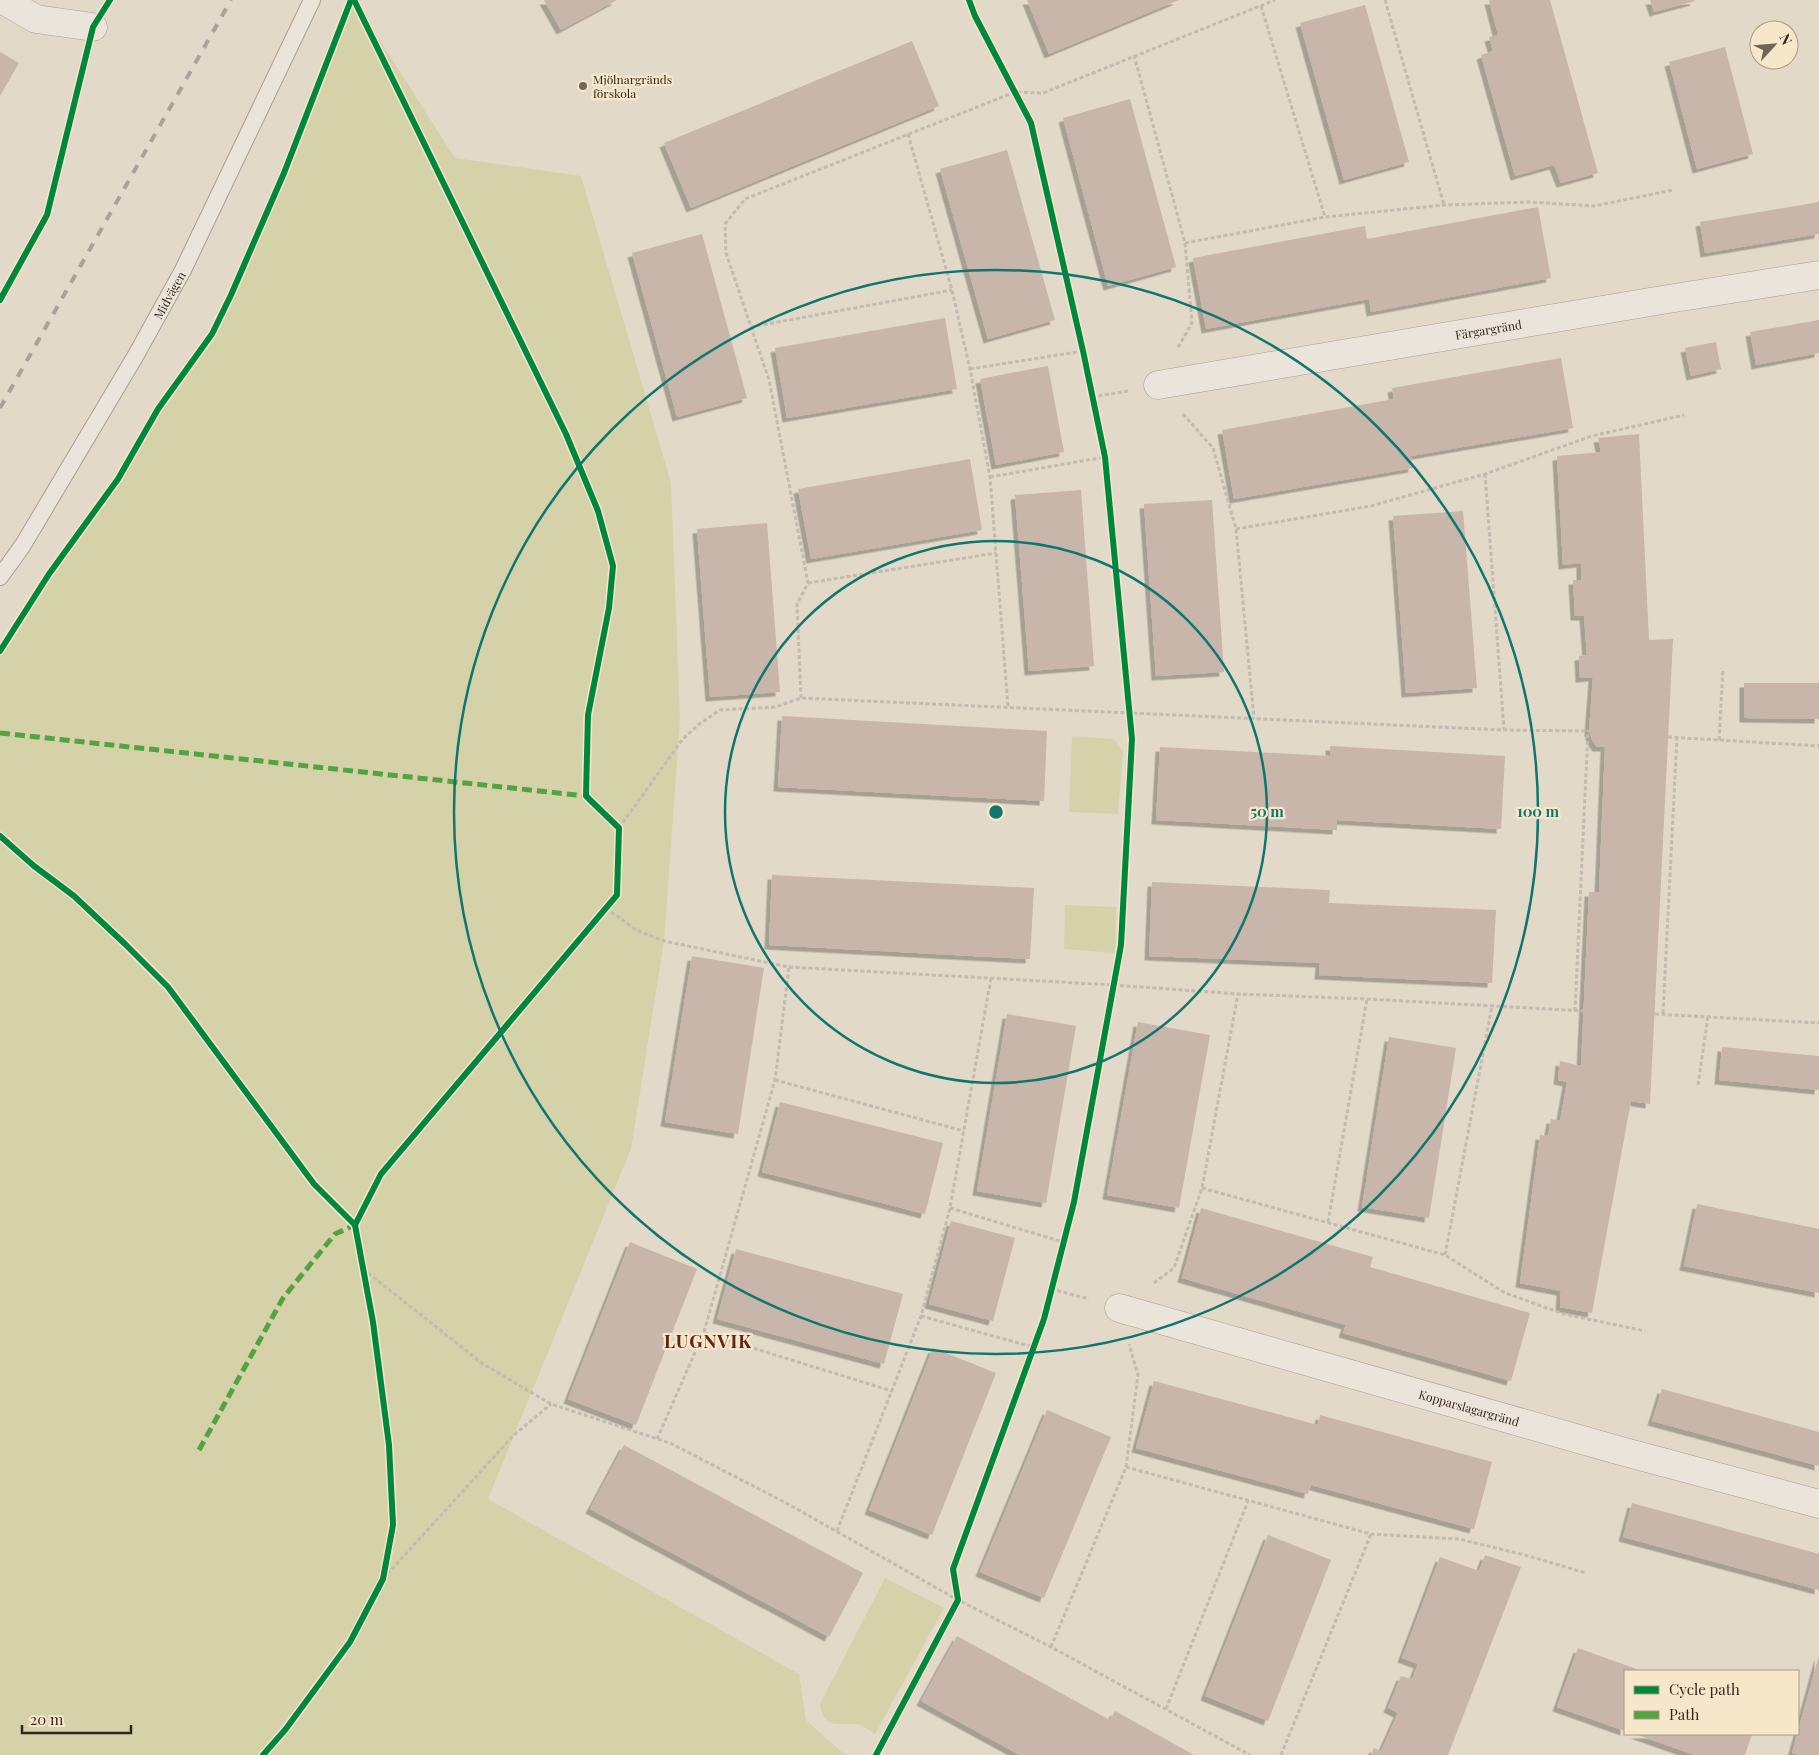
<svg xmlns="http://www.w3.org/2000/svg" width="1819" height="1755" viewBox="0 0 1819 1755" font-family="'Playfair Display',serif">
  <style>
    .green { fill: #d5d2a9 }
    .building { fill: #c7b6a9; filter: url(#shadow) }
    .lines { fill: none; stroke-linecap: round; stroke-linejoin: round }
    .lane-casing { stroke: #a89e92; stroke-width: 18 }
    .street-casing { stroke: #a89e92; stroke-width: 29 }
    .path { stroke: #c3bbb1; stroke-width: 3; stroke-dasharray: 4 2.5; stroke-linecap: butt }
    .lane { stroke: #ebe4da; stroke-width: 16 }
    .street { stroke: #ebe4da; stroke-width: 28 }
    .rail { stroke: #a9a39b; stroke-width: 4; stroke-dasharray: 9 9; stroke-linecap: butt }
    .quiet { stroke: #53a340; stroke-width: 5; stroke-dasharray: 10 5; stroke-linecap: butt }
    .cycleway-casing { stroke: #f6e7cb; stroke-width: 9 }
    .cycleway { stroke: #00873e; stroke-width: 6 }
    .ring { fill: none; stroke: #0f766e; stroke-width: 2.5 }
    .poi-dot { fill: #726557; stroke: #f6e7cb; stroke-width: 2 }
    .labels { text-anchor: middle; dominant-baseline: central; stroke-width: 4.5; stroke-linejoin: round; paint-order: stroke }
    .poi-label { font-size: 12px; fill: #35261a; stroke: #f6e7cb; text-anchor: start }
    .street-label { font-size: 12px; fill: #35261a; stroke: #f6e7cb }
    .district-label { font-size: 18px; font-weight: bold; letter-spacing: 1px; fill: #642318; stroke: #f6e7cb }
    .centre { fill: #0f766e; stroke: #f6e7cb; stroke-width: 2.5 }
    .ring-label { font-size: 15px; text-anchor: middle; font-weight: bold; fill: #0f766e; stroke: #f6e7cb; stroke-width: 4.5; stroke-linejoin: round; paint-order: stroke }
  </style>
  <defs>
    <filter id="shadow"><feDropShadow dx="-4.5" dy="4.5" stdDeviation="0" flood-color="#0004"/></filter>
  </defs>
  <rect width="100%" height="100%" fill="#e3d9c8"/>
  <g class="green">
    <polygon points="351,0 354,0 455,158 581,176 671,483 680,720 664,941 631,1149 488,1499 799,1674 806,1720 845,1755 0,1755 0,646 212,333"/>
    <polygon points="1072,736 1114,739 1123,752 1118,814 1069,812"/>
    <polygon points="1065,905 1116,907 1115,953 1064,949"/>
    <path d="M885 1578 944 1608 875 1734C870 1731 863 1725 857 1724 838 1722 824 1731 820 1704Z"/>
  </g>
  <g class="building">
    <polygon points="544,0 617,0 561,30"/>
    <polygon points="1027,0 1179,0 1049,54"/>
    <polygon points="1489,0 1550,0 1598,173 1561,183 1554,165 1515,176 1481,55 1493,51 1489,37 1498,35"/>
    <polygon points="1650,0 1695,0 1695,1 1654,12"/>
    <polygon points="1365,5 1409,162 1344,180 1300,23"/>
    <polygon points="912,41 939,106 691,208 664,143"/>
    <polygon points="1725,47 1753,154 1697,169 1669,62"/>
    <polygon points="0,52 19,63 0,96"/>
    <polygon points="1130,99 1176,267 1108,286 1063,118"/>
    <polygon points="1007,150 1055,320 988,339 940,169"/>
    <polygon points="1819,202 1819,234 1705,253 1700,222"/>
    <polygon points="1538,207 1551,278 1371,312 1369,299 1206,329 1193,258 1365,226 1367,239"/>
    <polygon points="702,234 747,398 677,417 632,253"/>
    <polygon points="945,318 957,389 787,418 775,348"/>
    <polygon points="1819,320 1819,353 1756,365 1750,332"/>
    <polygon points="1716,342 1721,369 1691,376 1685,348"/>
    <polygon points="1561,358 1573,428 1411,456 1413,468 1234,499 1222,430 1394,399 1392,388"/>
    <polygon points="1048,366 1064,452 996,465 980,379"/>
    <polygon points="1639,434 1649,640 1673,639 1650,1104 1631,1101 1592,1313 1560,1307 1561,1291 1520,1283 1540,1135 1548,1136 1551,1119 1560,1121 1567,1082 1558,1080 1560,1061 1581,1066 1589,892 1599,892 1605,747 1597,747 1592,740 1589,731 1593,677 1580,678 1579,656 1587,655 1584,616 1575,616 1573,580 1581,580 1581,563 1563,565 1557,456 1601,452 1598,438"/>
    <polygon points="970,459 982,530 811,559 798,489"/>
    <polygon points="1081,490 1094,666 1029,671 1015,495"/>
    <polygon points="1212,500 1224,672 1156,676 1144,504"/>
    <polygon points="1463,511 1477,688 1406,693 1393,516"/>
    <polygon points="767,523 780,692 710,697 697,529"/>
    <polygon points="1744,683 1819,683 1819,719 1744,718"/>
    <polygon points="782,716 1047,731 1044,801 778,787"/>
    <polygon points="1330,746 1505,756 1501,829 1337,820 1337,830 1156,820 1160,747 1330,756"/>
    <polygon points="772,875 1034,888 1030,959 769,945"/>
    <polygon points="1152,882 1330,890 1329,903 1496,910 1492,983 1319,975 1320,963 1149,956"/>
    <polygon points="692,956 764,968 738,1134 665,1122"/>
    <polygon points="1007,1014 1076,1026 1046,1203 977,1191"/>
    <polygon points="1138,1022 1210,1035 1179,1208 1107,1195"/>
    <polygon points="1389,1037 1456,1048 1429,1218 1362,1207"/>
    <polygon points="1722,1047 1819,1056 1819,1090 1719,1080"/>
    <polygon points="780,1102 943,1143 925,1214 762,1172"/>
    <polygon points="1697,1204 1819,1229 1819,1293 1684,1266"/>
    <polygon points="1201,1208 1373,1257 1370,1267 1530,1313 1511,1381 1343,1333 1346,1325 1182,1278"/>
    <polygon points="951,1221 1015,1238 993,1321 929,1304"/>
    <polygon points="630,1242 697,1269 636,1425 568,1399"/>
    <polygon points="736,1249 903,1294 884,1364 717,1319"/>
    <polygon points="933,1348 996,1373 932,1535 869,1510"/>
    <polygon points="1154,1381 1318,1425 1320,1415 1492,1462 1474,1529 1311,1485 1308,1494 1136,1448"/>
    <polygon points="1662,1389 1819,1432 1819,1466 1652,1421"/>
    <polygon points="1047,1410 1111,1437 1044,1598 980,1572"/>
    <polygon points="624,1445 863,1573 829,1637 590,1509"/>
    <polygon points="1632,1503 1819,1554 1819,1590 1623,1537"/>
    <polygon points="1268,1535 1331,1560 1268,1721 1205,1696"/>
    <polygon points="1485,1555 1521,1567 1448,1755 1371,1755 1374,1748 1381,1751 1398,1713 1388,1708 1401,1676 1412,1679 1418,1664 1402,1658 1440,1557 1479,1571"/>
    <polygon points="957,1636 1110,1720 1115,1711 1194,1755 1020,1755 921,1701"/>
    <polygon points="1578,1648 1642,1671 1625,1671 1625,1731 1557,1707"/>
    <polygon points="1819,1655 1819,1755 1801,1755 1792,1753"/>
    <polygon points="1635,1734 1752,1734 1745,1755 1695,1755"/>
  </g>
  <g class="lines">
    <g class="lane-casing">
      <g id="lane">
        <path id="s1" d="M0 577 23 545 136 355 183 270 312 0"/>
      </g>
    </g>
    <g class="street-casing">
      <g id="street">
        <polyline points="3,0 36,19 93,27"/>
        <path id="s2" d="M1158 385 1662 300 1819 275"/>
        <path id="s3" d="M1119 1308 1621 1451 1819 1504"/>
      </g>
    </g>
    <g class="path">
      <polyline points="1385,0 1444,205"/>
      <polyline points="1261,6 1325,217"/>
      <polyline points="1134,55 1185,243 1192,323 1177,349"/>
      <polyline points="908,134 952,290 970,369 990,477 1008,707"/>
      <polyline points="1185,243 1325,217 1444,205 1530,202 1594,206 1673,190"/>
      <polyline points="751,327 952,290"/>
      <polyline points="970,369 1083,351"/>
      <polyline points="1092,397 1128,391"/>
      <polyline points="1183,414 1213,448 1236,529 1254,718"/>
      <polyline points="1485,474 1504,730"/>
      <polyline points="990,477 1105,457"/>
      <polyline points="1236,529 1371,506 1485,474 1592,436 1684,415"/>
      <polyline points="808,583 996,553"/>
      <polyline points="801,698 797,604 808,583 769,380 726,253 725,224 745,199 1015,92 1043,93 1275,0"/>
      <polyline points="1668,737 1819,746"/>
      <polyline points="1719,740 1723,669"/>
      <polyline points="619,828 682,740 698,725 720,710 775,707 801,698 1504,730 1589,731"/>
      <polyline points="606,908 636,930 664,941 789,967 1114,985 1238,994 1367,999 1584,1011"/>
      <polyline points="1575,1011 1588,730"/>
      <polyline points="1663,1013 1677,737"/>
      <polyline points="1655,1014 1819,1023"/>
      <polyline points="775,1080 964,1131"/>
      <polyline points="1698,1085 1708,1016"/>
      <polyline points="1202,1188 1445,1255 1505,1293 1564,1314 1645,1331"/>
      <polyline points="950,1208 1063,1242"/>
      <polyline points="1328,1222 1367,999"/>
      <polyline points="1445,1255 1492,1006"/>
      <polyline points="363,1269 483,1364 551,1404 670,1443 788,1504 958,1600 1051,1647 1250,1755"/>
      <polyline points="1154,1283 1174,1268 1202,1188 1238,994"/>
      <polyline points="1051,1289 1089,1299"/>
      <polyline points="921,1316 1033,1347"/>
      <polyline points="704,1333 892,1391"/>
      <polyline points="657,1439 704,1332 775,1080 789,967"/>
      <polyline points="1126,1467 1371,1534 1459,1539 1525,1555 1586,1573"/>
      <polyline points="837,1531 921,1316 950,1208 991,978"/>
      <polyline points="383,1579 513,1436 551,1404"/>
      <polyline points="1051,1647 1126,1467 1138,1375 1129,1344"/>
      <polyline points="1166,1709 1248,1501"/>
      <polyline points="1281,1755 1371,1534"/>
    </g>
    <use href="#lane" class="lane"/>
    <use href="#street" class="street"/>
    <polyline class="rail" points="0,408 231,0"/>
    <g class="quiet">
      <polyline points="0,733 586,796"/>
      <polyline points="199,1450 283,1298 335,1234 355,1225"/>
    </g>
    <g class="cycleway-casing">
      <g id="cycleway">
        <polyline points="0,300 47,215 93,27 110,0"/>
        <polyline points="0,651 49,574 118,479 158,409 212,334 231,295 284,173 351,0"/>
        <polyline points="0,836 34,866 74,896 125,944 168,987 314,1184 355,1225"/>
        <polyline points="263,1755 285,1730 350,1642 383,1579 393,1525 389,1445 373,1322 355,1225 381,1174 617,895 619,828 586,796 588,715 609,608 613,566 598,511 566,434 354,0"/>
        <polyline points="876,1755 958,1600 953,1569 1044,1319 1074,1202 1121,945 1132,739 1105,457 1083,351 1031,123 975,16 969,0"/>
      </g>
    </g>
    <use href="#cycleway" class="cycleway"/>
  </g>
  <g class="ring">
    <circle cx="996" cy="812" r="271"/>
    <circle cx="996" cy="812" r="542"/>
  </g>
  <circle class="poi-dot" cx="583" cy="86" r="5"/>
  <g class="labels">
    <g class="poi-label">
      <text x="593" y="79">Mjölnargränds<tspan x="593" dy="14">förskola</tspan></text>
    </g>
    <g class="street-label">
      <text stroke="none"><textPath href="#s1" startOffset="329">Midvägen</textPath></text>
      <text stroke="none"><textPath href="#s2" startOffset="335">Färgargränd</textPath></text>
      <text stroke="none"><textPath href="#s3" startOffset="364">Kopparslagargränd</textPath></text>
    </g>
    <g class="district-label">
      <text x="708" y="1341">LUGNVIK</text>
    </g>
  </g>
  <circle cx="996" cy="812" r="8" class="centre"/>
  <g class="ring-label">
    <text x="1267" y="817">50 m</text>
    <text x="1538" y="817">100 m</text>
  </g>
  <rect x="1624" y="1670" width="175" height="65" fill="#f6e7cb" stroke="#a99a84"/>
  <rect x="1634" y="1686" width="25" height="8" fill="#00873e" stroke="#a99a84"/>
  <text x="1669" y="1695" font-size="15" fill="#35261a">Cycle path</text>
  <rect x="1634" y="1711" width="25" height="8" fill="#53a340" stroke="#a99a84"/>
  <text x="1669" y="1720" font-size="15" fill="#35261a">Path</text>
  <g transform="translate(1774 45) rotate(64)"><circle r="24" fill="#f6e7cb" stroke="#a99a84"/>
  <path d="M0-4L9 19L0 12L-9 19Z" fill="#726557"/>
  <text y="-8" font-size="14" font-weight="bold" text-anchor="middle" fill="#35261a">N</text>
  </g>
  <path d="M22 1725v8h109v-8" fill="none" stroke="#35261a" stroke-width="2.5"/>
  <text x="30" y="1725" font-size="15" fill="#35261a" stroke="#f6e7cb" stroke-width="4" paint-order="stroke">20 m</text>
</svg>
